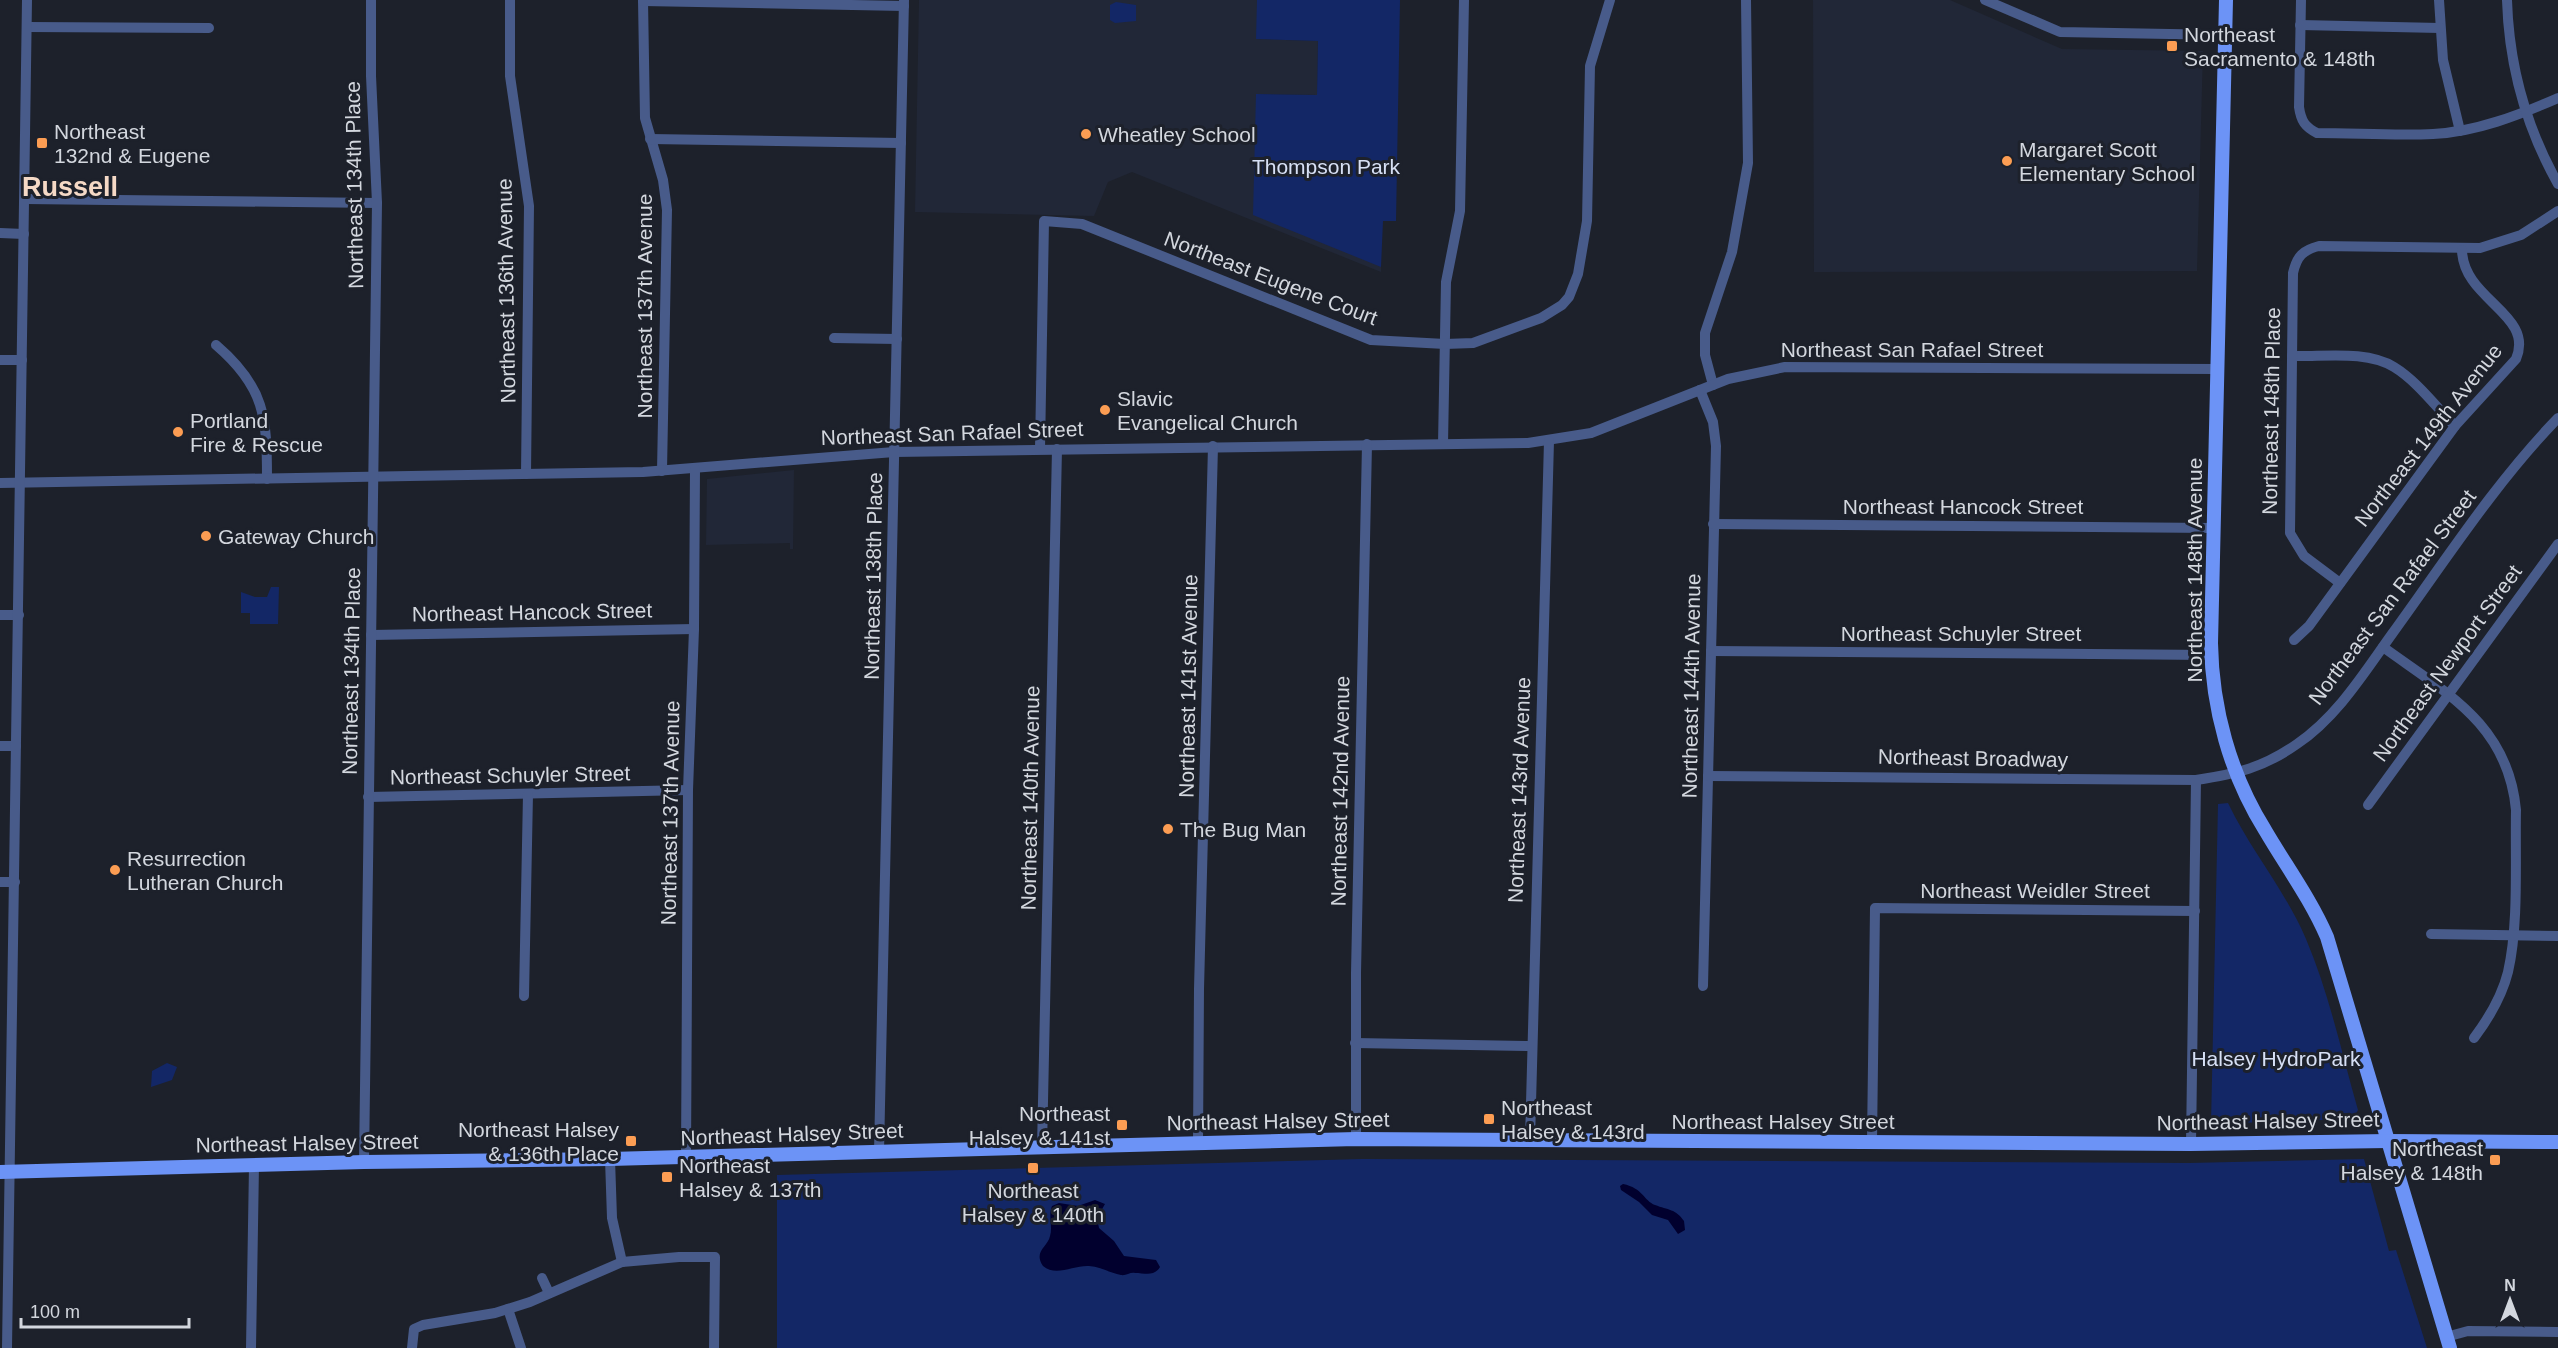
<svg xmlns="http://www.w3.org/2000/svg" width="2558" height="1348" viewBox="0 0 2558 1348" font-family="Arial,sans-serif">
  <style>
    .built { fill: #212737 }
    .green { fill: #132766 }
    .water { fill: #01002e }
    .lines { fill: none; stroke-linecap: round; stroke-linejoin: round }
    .minor { stroke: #485b8a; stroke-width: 10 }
    .major { stroke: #6c93f6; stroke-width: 14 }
    .poi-dot { fill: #fc9d53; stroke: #1d212b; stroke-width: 2 }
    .labels { text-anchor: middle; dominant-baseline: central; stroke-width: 6; stroke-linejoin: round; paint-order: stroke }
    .poi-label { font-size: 21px; fill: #d3d7de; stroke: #1d212b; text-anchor: start }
    .park-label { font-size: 21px; fill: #d7e0f5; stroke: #1d212b }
    .street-label { font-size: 21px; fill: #d3d7de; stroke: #1d212b }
    .district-label { font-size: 27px; font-weight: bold; fill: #f5d9c6; stroke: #1d212b }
  </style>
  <rect width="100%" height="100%" fill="#1d212b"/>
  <g class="built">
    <polygon points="919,0 1257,0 1257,39 1318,41 1317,95 1256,94 1381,267 1381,272 1132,172 1108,182 1094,216 915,212"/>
    <polygon points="1813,0 1950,0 2062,49 2203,51 2197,271 1814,272"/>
    <polygon points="794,470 793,549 790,549 790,543 706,545 707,479"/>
  </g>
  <g class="green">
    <polygon points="1257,0 1400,0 1396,221 1383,221 1381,267 1253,215 1256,94 1317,95 1318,41 1256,39"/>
    <polygon points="1116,2 1136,5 1136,21 1115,23 1110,20 1110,5"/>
    <polygon points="271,587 279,587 278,624 250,624 250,613 241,613 241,592 255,597 267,597"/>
    <path d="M2228 803C2251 851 2285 890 2306 939 2329 993 2342 1054 2358 1110L2353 1119 2211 1124 2218 804Z"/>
    <polygon points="167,1063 177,1067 172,1080 151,1087 152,1071"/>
    <polygon points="1362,1159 2189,1163 2364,1159 2389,1251 2396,1250 2427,1348 777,1348 777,1175"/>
  </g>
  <g class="water">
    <path d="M1623 1184C1643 1188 1644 1201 1655 1205 1668 1210 1676 1209 1684 1221L1685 1230 1678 1234 1668 1220 1652 1215 1639 1202 1621 1190 1620 1186Z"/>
    <path d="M1095 1200 1105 1204 1097 1218 1099 1228 1114 1241 1124 1256 1156 1260 1160 1267C1154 1277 1145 1273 1135 1273 1130 1272 1126 1276 1121 1275 1110 1273 1101 1267 1089 1266 1074 1265 1056 1277 1043 1266 1033 1251 1048 1247 1050 1236 1053 1226 1048 1216 1052 1206L1059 1203 1078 1206Z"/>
  </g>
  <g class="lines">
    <g class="minor">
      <polyline points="510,0 510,76 529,206 526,474"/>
      <polyline points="643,0 645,118 663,180 667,210 662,471"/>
      <polyline points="1985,0 2060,32 2225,35"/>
      <path d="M2301 0 2299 107C2301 121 2305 127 2317 133 2356 133 2395 136 2433 134 2476 132 2519 115 2558 98"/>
      <polyline points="2439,0 2443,60 2460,131"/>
      <path d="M2507 0C2509 66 2526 127 2558 184"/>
      <polyline points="643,1 904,6"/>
      <polyline points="2300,25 2440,28"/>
      <polyline points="27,27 209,28"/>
      <polyline points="650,139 901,143"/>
      <polyline points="25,199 377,203"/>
      <polyline points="0,233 24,234"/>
      <polyline points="834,338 897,339"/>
      <path d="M216 345C265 387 267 417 267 479"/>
      <path d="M2292 356C2324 357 2366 350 2394 367 2417 381 2436 407 2455 426"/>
      <polyline points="0,360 22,360"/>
      <polyline points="1713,385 1705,355 1705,333 1732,252 1748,163 1746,0"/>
      <polyline points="1700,390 1713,422 1716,446 1703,986"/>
      <polyline points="1443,444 1446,282 1460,211 1464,0"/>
      <polyline points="1040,449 1044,221 1082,224 1371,340 1445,344 1473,343 1541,318 1562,305 1569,297 1578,274 1587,221 1590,66 1610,0"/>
      <polyline points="0,483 643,472 894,452 1528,443 1591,433 1728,379 1785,367 2217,369"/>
      <polyline points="1713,524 2213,528"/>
      <path d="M2340 583 2304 556 2290 533 2293 273C2297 256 2303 250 2319 246L2480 248 2521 235 2558 211"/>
      <polyline points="0,615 19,615"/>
      <polyline points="371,635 694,629"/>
      <path d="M2294 640 2309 626 2455 426 2516 359C2535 314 2463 300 2462 250"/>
      <path d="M2383 647C2446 693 2508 724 2516 810 2515 860 2519 924 2508 972 2502 996 2489 1018 2474 1038"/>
      <polyline points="1711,651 2211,655"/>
      <polyline points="0,746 16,746"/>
      <path d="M1708 776 2196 780C2236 774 2263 768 2297 744 2337 717 2364 673 2392 634 2445 561 2495 483 2558 418"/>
      <polyline points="368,797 688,790"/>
      <polyline points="2368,805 2558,544"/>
      <polyline points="0,882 15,882"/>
      <polyline points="2431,934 2558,936"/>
      <polyline points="524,996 528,794"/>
      <polyline points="1355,1043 1531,1046"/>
      <polyline points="1356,1139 1356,973 1367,444"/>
      <polyline points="1530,1140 1549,441"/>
      <polyline points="1872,1142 1875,908 2195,911"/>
      <polyline points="1198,1143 1199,989 1213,446"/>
      <polyline points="2191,1144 2196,780"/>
      <polyline points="1042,1148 1057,449"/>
      <polyline points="879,1152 904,0"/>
      <polyline points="686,1158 688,790 694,629 695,469"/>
      <polyline points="610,1159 612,1218 622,1262"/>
      <polyline points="364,1162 377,203 371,76 371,0"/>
      <polyline points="542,1278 549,1293"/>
      <polyline points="508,1309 521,1348"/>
      <polyline points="2446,1337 2468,1331 2558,1332"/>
      <polyline points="7,1348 27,0"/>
      <polyline points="251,1348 254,1165"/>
      <polyline points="412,1348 414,1329 423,1325 495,1313 530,1302 622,1262 679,1257 715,1257 714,1348"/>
    </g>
    <g class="major">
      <path d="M2226 0 2211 643C2212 708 2230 774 2265 830 2286 866 2310 898 2327 937L2450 1348"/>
      <polyline points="0,1172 364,1162 610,1159 1356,1139 2191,1144 2388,1141 2558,1142"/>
    </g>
  </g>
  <g class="poi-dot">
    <rect x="2166" y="40" width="12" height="12" rx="3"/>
    <circle cx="1086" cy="134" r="6"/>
    <rect x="36" y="137" width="12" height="12" rx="3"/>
    <circle cx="2007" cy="161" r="6"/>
    <circle cx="1105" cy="410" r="6"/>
    <circle cx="178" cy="432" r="6"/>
    <circle cx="206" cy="536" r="6"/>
    <circle cx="1168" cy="829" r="6"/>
    <circle cx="115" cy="870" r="6"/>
    <rect x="1483" y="1113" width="12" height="12" rx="3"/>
    <rect x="1116" y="1119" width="12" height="12" rx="3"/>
    <rect x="625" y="1135" width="12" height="12" rx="3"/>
    <rect x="2489" y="1154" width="12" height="12" rx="3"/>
    <rect x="1027" y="1162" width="12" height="12" rx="3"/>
    <rect x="661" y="1171" width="12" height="12" rx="3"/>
  </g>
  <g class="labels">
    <g class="poi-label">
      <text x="2184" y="34">Northeast<tspan x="2184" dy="24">Sacramento &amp; 148th</tspan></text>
      <text x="54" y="131">Northeast<tspan x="54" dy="24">132nd &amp; Eugene</tspan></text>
      <text x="1098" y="134">Wheatley School</text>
      <text x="2019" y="149">Margaret Scott<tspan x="2019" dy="24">Elementary School</tspan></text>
      <text x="1117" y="398">Slavic<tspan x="1117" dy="24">Evangelical Church</tspan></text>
      <text x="190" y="420">Portland<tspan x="190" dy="24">Fire &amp; Rescue</tspan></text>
      <text x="218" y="536">Gateway Church</text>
      <text x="1180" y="829">The Bug Man</text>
      <text x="127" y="858">Resurrection<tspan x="127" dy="24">Lutheran Church</tspan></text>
      <text x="1501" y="1107">Northeast<tspan x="1501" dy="24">Halsey &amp; 143rd</tspan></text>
      <text x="1110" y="1113" text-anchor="end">Northeast<tspan x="1110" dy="24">Halsey &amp; 141st</tspan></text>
      <text x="619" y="1129" text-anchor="end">Northeast Halsey<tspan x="619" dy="24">&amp; 136th Place</tspan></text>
      <text x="2483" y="1148" text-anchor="end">Northeast<tspan x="2483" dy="24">Halsey &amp; 148th</tspan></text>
      <text x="679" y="1165">Northeast<tspan x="679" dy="24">Halsey &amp; 137th</tspan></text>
      <text x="1033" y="1190" text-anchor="middle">Northeast<tspan x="1033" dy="24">Halsey &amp; 140th</tspan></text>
    </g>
    <g class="park-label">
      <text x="1326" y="166">Thompson Park</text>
      <text x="2276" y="1058">Halsey HydroPark</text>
    </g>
    <g class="street-label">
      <text transform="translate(354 185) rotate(-91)">Northeast 134th Place</text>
      <text transform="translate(1271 278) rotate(21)">Northeast Eugene Court</text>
      <text transform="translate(506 291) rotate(-91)">Northeast 136th Avenue</text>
      <text transform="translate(644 306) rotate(-90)">Northeast 137th Avenue</text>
      <text x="1912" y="349">Northeast San Rafael Street</text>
      <text transform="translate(2271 411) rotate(-89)">Northeast 148th Place</text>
      <text transform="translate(952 433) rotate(-2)">Northeast San Rafael Street</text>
      <text transform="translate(2428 435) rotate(-52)">Northeast 149th Avenue</text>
      <text x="1963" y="506">Northeast Hancock Street</text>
      <text transform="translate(2194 570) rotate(-90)">Northeast 148th Avenue</text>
      <text transform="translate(873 576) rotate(-89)">Northeast 138th Place</text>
      <text transform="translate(2392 597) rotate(-53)">Northeast San Rafael Street</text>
      <text transform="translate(532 612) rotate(-1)">Northeast Hancock Street</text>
      <text x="1961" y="633">Northeast Schuyler Street</text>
      <text transform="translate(2447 663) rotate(-54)">Northeast Newport Street</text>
      <text transform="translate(351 671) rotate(-89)">Northeast 134th Place</text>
      <text transform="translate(1188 686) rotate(-89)">Northeast 141st Avenue</text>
      <text transform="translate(1691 686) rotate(-89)">Northeast 144th Avenue</text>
      <text transform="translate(1973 758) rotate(1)">Northeast Broadway</text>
      <text transform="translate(510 775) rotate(-1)">Northeast Schuyler Street</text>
      <text transform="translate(1519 790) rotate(-88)">Northeast 143rd Avenue</text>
      <text transform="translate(1340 791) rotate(-89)">Northeast 142nd Avenue</text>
      <text transform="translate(1030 798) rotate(-89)">Northeast 140th Avenue</text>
      <text transform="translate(670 813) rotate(-89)">Northeast 137th Avenue</text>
      <text x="2035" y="890">Northeast Weidler Street</text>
      <text transform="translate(1278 1121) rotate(-1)">Northeast Halsey Street</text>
      <text x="1783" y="1121">Northeast Halsey Street</text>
      <text transform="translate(2268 1121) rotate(-1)">Northeast Halsey Street</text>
      <text transform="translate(792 1134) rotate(-2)">Northeast Halsey Street</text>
      <text transform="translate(307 1143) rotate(-1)">Northeast Halsey Street</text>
    </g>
    <g class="district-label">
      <text x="70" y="187">Russell</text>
    </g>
  </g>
  <g transform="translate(2510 1300)" stroke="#1d212b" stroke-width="4.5" paint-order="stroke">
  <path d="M0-4.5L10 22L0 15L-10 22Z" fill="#d3d7de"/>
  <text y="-9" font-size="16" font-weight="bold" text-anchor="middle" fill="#d3d7de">N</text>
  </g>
  <path d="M21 1318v9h168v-9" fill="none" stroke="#d3d7de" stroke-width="3"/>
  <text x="30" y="1318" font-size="18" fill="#d3d7de" stroke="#1d212b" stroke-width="4.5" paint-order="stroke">100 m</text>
</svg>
